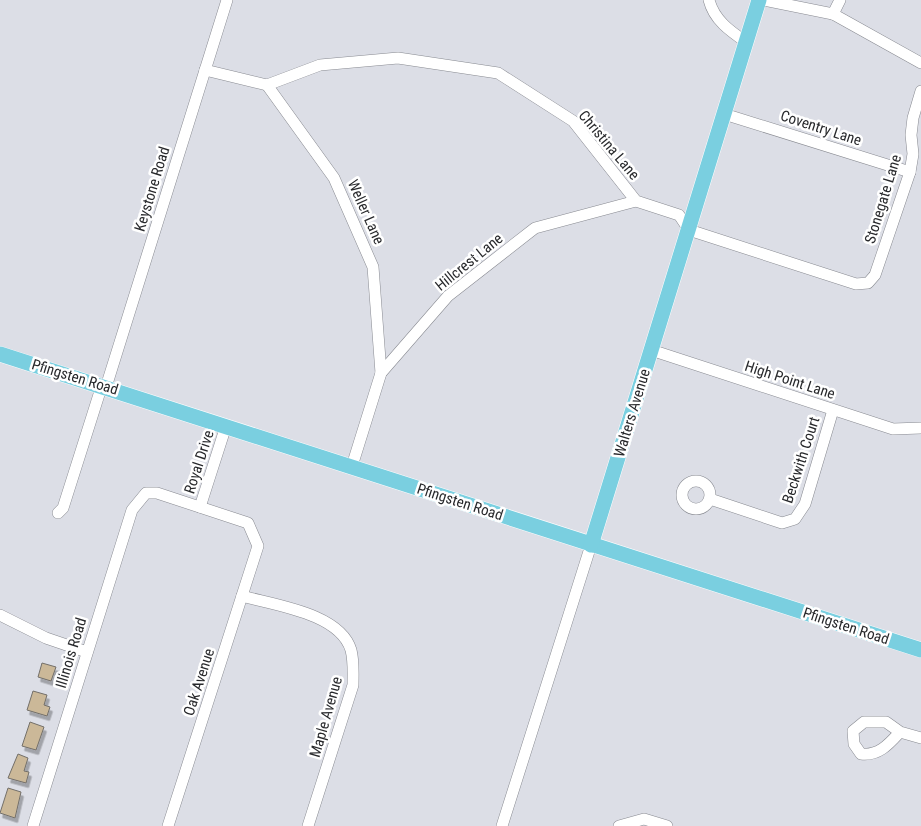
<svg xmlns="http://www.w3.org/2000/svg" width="921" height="826" viewBox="0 0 921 826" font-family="'Roboto Condensed',sans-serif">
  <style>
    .building { fill: #cbb898; stroke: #736f69; filter: url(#shadow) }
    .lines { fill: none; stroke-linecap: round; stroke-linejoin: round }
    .minor-casing { stroke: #888a91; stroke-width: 12 }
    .major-casing { stroke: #fff; stroke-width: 16 }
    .minor { stroke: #fff; stroke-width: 11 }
    .major { stroke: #7acfe0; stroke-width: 15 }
    .labels { text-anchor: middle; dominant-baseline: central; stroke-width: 5; stroke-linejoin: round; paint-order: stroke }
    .street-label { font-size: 15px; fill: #28292c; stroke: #fff }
  </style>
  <defs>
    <filter id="shadow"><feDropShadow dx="2.5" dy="4.5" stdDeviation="0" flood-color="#0004"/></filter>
  </defs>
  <rect width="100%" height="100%" fill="#dcdee6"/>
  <g class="building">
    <polygon points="42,663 56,667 51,681 38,677"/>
    <polygon points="33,691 47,695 44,705 50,707 47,716 27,710"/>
    <polygon points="30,722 44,727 36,750 22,746"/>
    <polygon points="18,754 28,758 24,771 29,772 26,783 8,778"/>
    <polygon points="8,788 21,792 15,818 0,813"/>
  </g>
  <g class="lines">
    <g class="minor-casing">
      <g id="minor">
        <path d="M709 0C714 20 730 31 746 42"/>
        <polyline points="764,0 833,14 921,63"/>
        <polyline points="833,14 840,0"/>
        <polyline points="205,70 267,85 320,65 398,58 498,73 573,121 636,201 679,215 689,230 856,284 868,283 875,275 910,172 913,154 911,135 913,118 921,91"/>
        <polyline points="267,85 334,178 373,267 381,373"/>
        <polyline points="724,114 910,172"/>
        <polyline points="651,350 893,429 921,428"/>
        <polyline points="106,387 227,0"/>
        <polyline points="352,466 381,373 448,296 535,228 636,201"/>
        <circle cx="696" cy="495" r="14"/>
        <polyline points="710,499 782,523 795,519 805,504 833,410"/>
        <polyline points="200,507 226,426"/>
        <polyline points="58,513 63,508 102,385"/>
        <path d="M242 596C274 605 340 613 351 650 354 662 353 673 353 685L308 826"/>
        <polyline points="0,615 46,638 87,652"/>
        <path d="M900 732C889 744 879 756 861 754L854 744 853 731 864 722H886L900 732 921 738"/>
        <polyline points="33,826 132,510 146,493 157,493 248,523 258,546 168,826"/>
        <polyline points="502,826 591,545"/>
        <polyline points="619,826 644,819 667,826"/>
      </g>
    </g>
    <g class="major-casing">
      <g id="major">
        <polyline points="0,354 921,650"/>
        <polyline points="591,545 759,0"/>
      </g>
    </g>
    <use href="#minor" class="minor"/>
    <use href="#major" class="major"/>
  </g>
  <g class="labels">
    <g class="street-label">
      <text transform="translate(821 128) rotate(18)">Coventry Lane</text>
      <text transform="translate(609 145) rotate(50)">Christina Lane</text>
      <text transform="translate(152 189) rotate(-73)">Keystone Road</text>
      <text transform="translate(883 199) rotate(-73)">Stonegate Lane</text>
      <text transform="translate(366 212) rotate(66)">Weller Lane</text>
      <text transform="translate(469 262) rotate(-39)">Hillcrest Lane</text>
      <text transform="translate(75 377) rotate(17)">Pfingsten Road</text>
      <text transform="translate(790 380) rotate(18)">High Point Lane</text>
      <text transform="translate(632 413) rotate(-73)">Walters Avenue</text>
      <text transform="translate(801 460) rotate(-72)">Beckwith Court</text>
      <text transform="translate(199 462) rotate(-72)">Royal Drive</text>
      <text transform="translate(460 502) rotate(18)">Pfingsten Road</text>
      <text transform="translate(846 626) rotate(18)">Pfingsten Road</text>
      <text transform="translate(71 653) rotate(-73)">Illinois Road</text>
      <text transform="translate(199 682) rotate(-72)">Oak Avenue</text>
      <text transform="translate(326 717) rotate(-74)">Maple Avenue</text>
    </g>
  </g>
</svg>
